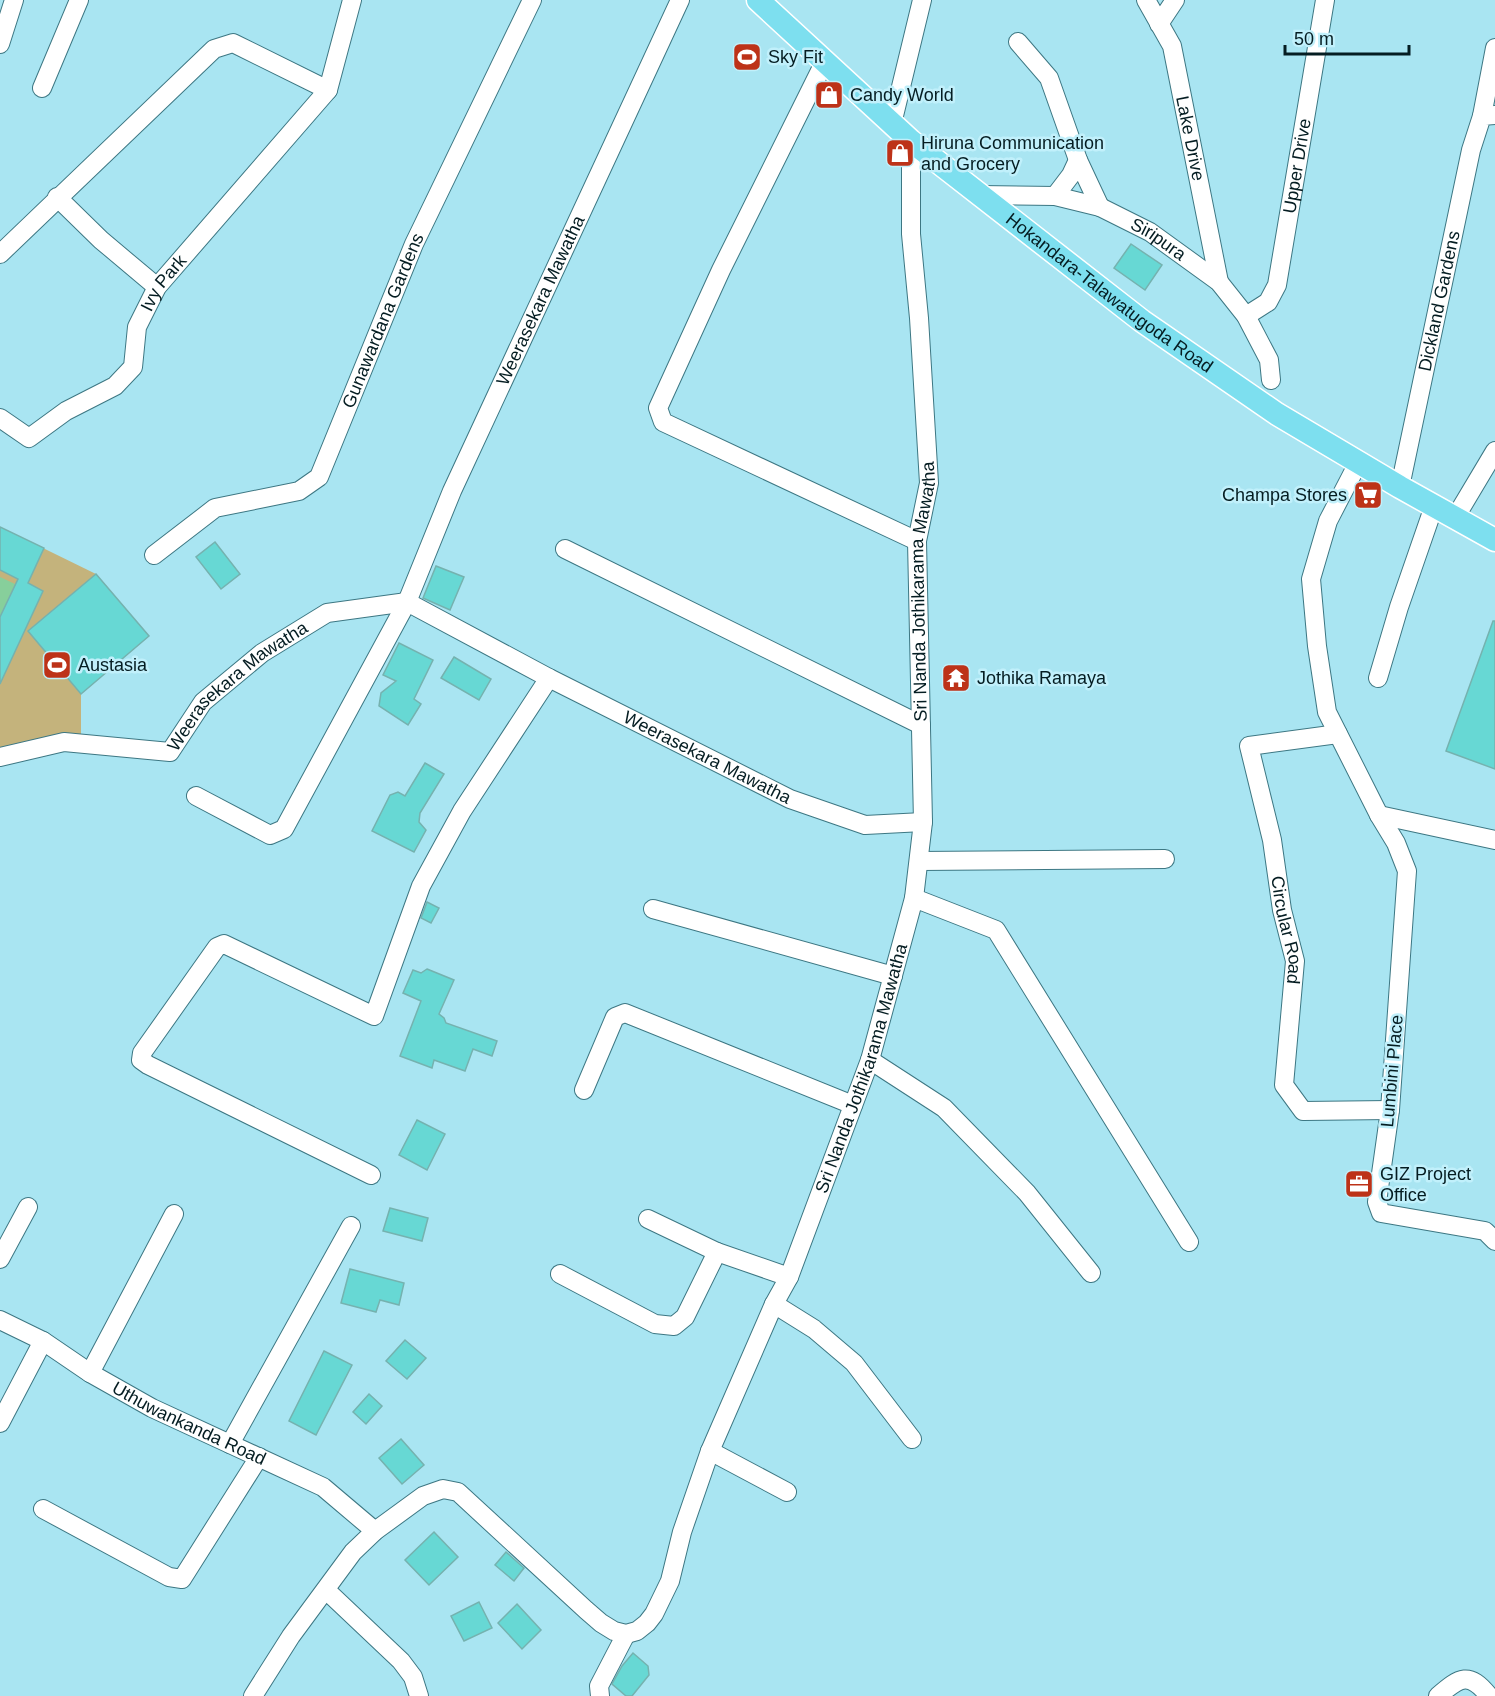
<svg xmlns="http://www.w3.org/2000/svg" width="1495" height="1696" viewBox="0 0 1495 1696" font-family="Arial,sans-serif">
  <style>
    .green { fill: #c4b37c }
    .water { fill: #87cf9b }
    .building { fill: #67d8d4; stroke: #75b2af; stroke-width: 1.5 }
    .lines { fill: none; stroke-linecap: round; stroke-linejoin: round }
    .minor-casing { stroke: #3d7783; stroke-width: 20 }
    .major-casing { stroke: #fff; stroke-width: 25 }
    .minor { stroke: #fff; stroke-width: 18 }
    .major { stroke: #7ddfef; stroke-width: 22 }
    .labels { text-anchor: middle; dominant-baseline: central; stroke-width: 5; stroke-linejoin: round; paint-order: stroke }
    .poi-label { font-size: 18px; fill: #051d22; stroke: #c1f0fb; text-anchor: start }
    .street-label { font-size: 18px; fill: #051d22; stroke: #c1f0fb }
  </style>
  <rect width="100%" height="100%" fill="#a9e5f2"/>
  <polygon class="green" points="0,527 96,574 149,636 81,694 81,736 0,750"/>
  <polygon class="water" points="0,577 15,584 0,617"/>
  <g class="building">
    <polygon points="1131,244 1162,265 1145,290 1114,268"/>
    <polygon points="0,527 44,548 28,583 43,591 0,684 0,617 18,579 0,570"/>
    <polygon points="215,542 240,574 221,589 196,557"/>
    <polygon points="436,566 464,577 450,610 423,598"/>
    <polygon points="96,574 149,636 81,694 28,631"/>
    <polygon points="1493,621 1495,621 1495,769 1446,751"/>
    <polygon points="399,643 433,660 414,699 421,704 408,725 379,706 381,693 396,681 383,675"/>
    <polygon points="454,657 491,679 479,700 441,678"/>
    <polygon points="425,763 444,774 420,813 419,822 426,830 414,852 372,831 390,795 398,792 405,796"/>
    <polygon points="427,902 439,908 431,923 421,918"/>
    <polygon points="427,969 454,980 439,1014 444,1018 446,1023 497,1041 492,1056 473,1049 465,1071 434,1060 432,1068 400,1056 421,1001 403,993 413,970 421,973"/>
    <polygon points="417,1120 445,1134 427,1170 399,1155"/>
    <polygon points="390,1208 428,1218 422,1241 383,1231"/>
    <polygon points="350,1269 404,1283 399,1305 380,1300 376,1312 341,1303"/>
    <polygon points="405,1340 426,1358 407,1379 386,1361"/>
    <polygon points="324,1351 352,1365 316,1435 289,1421"/>
    <polygon points="369,1394 382,1406 366,1424 353,1412"/>
    <polygon points="401,1439 424,1465 402,1484 379,1458"/>
    <polygon points="434,1532 458,1557 429,1585 405,1560"/>
    <polygon points="506,1552 524,1568 514,1581 495,1565"/>
    <polygon points="479,1602 492,1628 464,1641 451,1616"/>
    <polygon points="517,1604 541,1630 522,1649 498,1623"/>
    <polygon points="633,1653 648,1666 649,1675 632,1696 626,1696 612,1684 622,1666"/>
  </g>
  <g class="lines">
    <g class="minor-casing">
      <g id="minor">
        <path id="s1" d="M1146 0 1172 46 1219 282"/>
        <polyline points="1159,24 1175,0"/>
        <polyline points="1018,42 1049,78 1078,160 1100,207"/>
        <polyline points="0,44 14,0"/>
        <polyline points="824,63 721,270 658,408 663,422 917,541"/>
        <polyline points="42,88 79,0"/>
        <polyline points="1482,116 1495,48"/>
        <polyline points="892,124 922,0"/>
        <path id="s2" d="M979 195 1055 196 1100 207 1150 232 1219 282 1246 316 1269 360 1271 380"/>
        <polyline points="1055,196 1071,175 1078,160"/>
        <polyline points="57,197 101,240 157,287"/>
        <polyline points="0,254 214,49 233,43 328,90"/>
        <path id="s3" d="M1246 316 1268 302 1277 285 1325 0"/>
        <path id="s4" d="M0 418 29 438 66 411 115 386 133 367 137 327 157 287 328 90 352 0"/>
        <polyline points="1358,463 1328,521 1311,579 1317,646 1327,712 1379,815 1396,843 1407,871 1390,1110 1377,1202 1381,1213 1485,1231 1495,1241"/>
        <path id="s5" d="M1400 487 1471 150 1482 116 1495 115"/>
        <polyline points="1455,518 1495,451"/>
        <polyline points="565,549 921,725"/>
        <path id="s6" d="M154 555 215 508 299 491 319 477 414 244 532 0"/>
        <polyline points="1378,678 1399,607 1434,506"/>
        <path id="s7" d="M1338 734 1249 746 1272 840 1282 910 1295 961 1284 1085 1303 1111 1390 1110"/>
        <path id="s8" d="M0 757 64 742 170 752 203 702 262 653 327 613 407 602 549 678 790 799 865 825 923 822"/>
        <path id="s9" d="M196 796 270 835 284 829 407 602 452 491 680 0"/>
        <polyline points="1379,815 1495,840"/>
        <polyline points="919,861 1165,859"/>
        <polyline points="914,898 996,930 1189,1242"/>
        <polyline points="653,909 893,976"/>
        <polyline points="870,1060 944,1108 1027,1193 1091,1273"/>
        <polyline points="584,1090 615,1017 625,1013 853,1105"/>
        <polyline points="371,1175 148,1065 141,1060 142,1053 217,947 224,944 374,1016 421,886 462,811 549,678"/>
        <polyline points="648,1219 717,1252 789,1277"/>
        <polyline points="0,1259 28,1207"/>
        <polyline points="560,1274 655,1324 674,1326 685,1317 717,1252"/>
        <polyline points="774,1304 814,1329 854,1363 912,1439"/>
        <path id="s10" d="M0 1320 43 1341 90 1373 152 1408 323 1487 375 1531"/>
        <polyline points="90,1373 174,1214"/>
        <polyline points="0,1423 43,1341"/>
        <polyline points="230,1444 351,1226"/>
        <polyline points="710,1451 787,1492"/>
        <polyline points="43,1509 169,1577 182,1579 259,1457"/>
        <polyline points="326,1590 401,1661 413,1677 419,1696"/>
        <path id="s11" d="M253 1696 291 1636 353 1552 375 1531 423 1496 443 1489 458 1492 586 1610 601 1623 614 1631 626 1634 637 1631 647 1623 654 1614 670 1581 682 1532 710 1451 774 1304 789 1277 870 1060 914 898 923 822 917 541 929 483 919 318 911 234V141"/>
        <polyline points="600,1696 599,1686 626,1634"/>
        <path d="M1438 1696C1460 1677 1469 1671 1489 1696"/>
      </g>
    </g>
    <g class="major-casing">
      <g id="major">
        <path id="s12" d="M758 0 911 141 1142 321 1277 414 1400 487 1495 540"/>
      </g>
    </g>
    <use href="#minor" class="minor"/>
    <use href="#major" class="major"/>
  </g>
  <defs>
    <g id="stadium-square" transform="scale(1.5)"><rect x="-9" y="-9" width="18" height="18" rx="4" fill="#bd3218" stroke="#c1f0fb"/><path d="M0-5a6.5 5 0 1 0 0 10a6.5 5 0 1 0 0-10ZM-3.5-1.8h7v3.6h-7Z" fill="#fff"/></g>
    <g id="shop-square" transform="scale(1.5)"><rect x="-9" y="-9" width="18" height="18" rx="4" fill="#bd3218" stroke="#c1f0fb"/><path d="M-5-2.5h2.3a2.7 3.5 0 0 1 5.4 0H5L5.5 6h-11ZM-1.5-2.5h3a1.5 2.3 0 0 0-3 0Z" fill="#fff"/></g>
    <g id="supermarket-square" transform="scale(1.5)"><rect x="-9" y="-9" width="18" height="18" rx="4" fill="#bd3218" stroke="#c1f0fb"/><path d="M-6-5.5h2.5l.6 2H6L4.5 2H-2.5L-4.4-4H-6ZM-1.5 3.2a1.3 1.3 0 1 0 .1 0ZM3 3.2a1.3 1.3 0 1 0 .1 0Z" fill="#fff"/></g>
    <g id="temple-square" transform="scale(1.5)"><rect x="-9" y="-9" width="18" height="18" rx="4" fill="#bd3218" stroke="#c1f0fb"/><path d="M0-6L5-2H3V0L6.5 2.5H4V6H1.5V3h-3V6H-4V2.5H-6.5L-3 0V-2H-5Z" fill="#fff"/></g>
    <g id="office-square" transform="scale(1.5)"><rect x="-9" y="-9" width="18" height="18" rx="4" fill="#bd3218" stroke="#c1f0fb"/><path d="M-6-3h4V-5.5h4V-3h4V5H-6ZM-1-4.5V-3h2v-1.5ZM-6 0V1H6V0Z" fill="#fff"/></g>
  </defs>
  <g fill-rule="evenodd">
    <use href="#stadium-square" x="747" y="57"/>
    <use href="#shop-square" x="829" y="95"/>
    <use href="#shop-square" x="900" y="153"/>
    <use href="#supermarket-square" x="1368" y="495"/>
    <use href="#stadium-square" x="57" y="665"/>
    <use href="#temple-square" x="956" y="678"/>
    <use href="#office-square" x="1359" y="1184"/>
  </g>
  <g class="labels">
    <g class="poi-label">
      <text x="768" y="57">Sky Fit</text>
      <text x="850" y="95">Candy World</text>
      <text x="921" y="143">Hiruna Communication<tspan x="921" dy="21">and Grocery</tspan></text>
      <text x="1347" y="495" text-anchor="end">Champa Stores</text>
      <text x="78" y="665">Austasia</text>
      <text x="977" y="678">Jothika Ramaya</text>
      <text x="1380" y="1174">GIZ Project<tspan x="1380" dy="21">Office</tspan></text>
    </g>
    <g class="street-label">
      <text stroke="none"><textPath href="#s1" startOffset="147">Lake Drive</textPath></text>
      <text stroke="none"><textPath href="#s3" startOffset="166">Upper Drive</textPath></text>
      <text stroke="none"><textPath href="#s2" startOffset="189">Siripura</textPath></text>
      <text stroke="none"><textPath href="#s4" startOffset="254">Ivy Park</textPath></text>
      <text stroke="none"><textPath href="#s12" startOffset="458">Hokandara-Talawatugoda Road</textPath></text>
      <text stroke="none"><textPath href="#s9" startOffset="687">Weerasekara Mawatha</textPath></text>
      <text stroke="none"><textPath href="#s5" startOffset="190">Dickland Gardens</textPath></text>
      <text stroke="none"><textPath href="#s6" startOffset="356">Gunawardana Gardens</textPath></text>
      <text stroke="none"><textPath href="#s11" startOffset="1630">Sri Nanda Jothikarama Mawatha</textPath></text>
      <text stroke="none"><textPath href="#s8" startOffset="268">Weerasekara Mawatha</textPath></text>
      <text stroke="none"><textPath href="#s8" startOffset="804">Weerasekara Mawatha</textPath></text>
      <text stroke="none"><textPath href="#s7" startOffset="278">Circular Road</textPath></text>
      <text stroke="none"><textPath href="#s11" startOffset="1144">Sri Nanda Jothikarama Mawatha</textPath></text>
      <text transform="translate(1392 1071) rotate(-85)">Lumbini Place</text>
      <text stroke="none"><textPath href="#s10" startOffset="216">Uthuwankanda Road</textPath></text>
    </g>
  </g>
  <path d="M1285 45v9h124v-9" fill="none" stroke="#051d22" stroke-width="3"/>
  <text x="1294" y="45" font-size="18" fill="#051d22" stroke="#c1f0fb" stroke-width="4.5" paint-order="stroke">50 m</text>
</svg>
